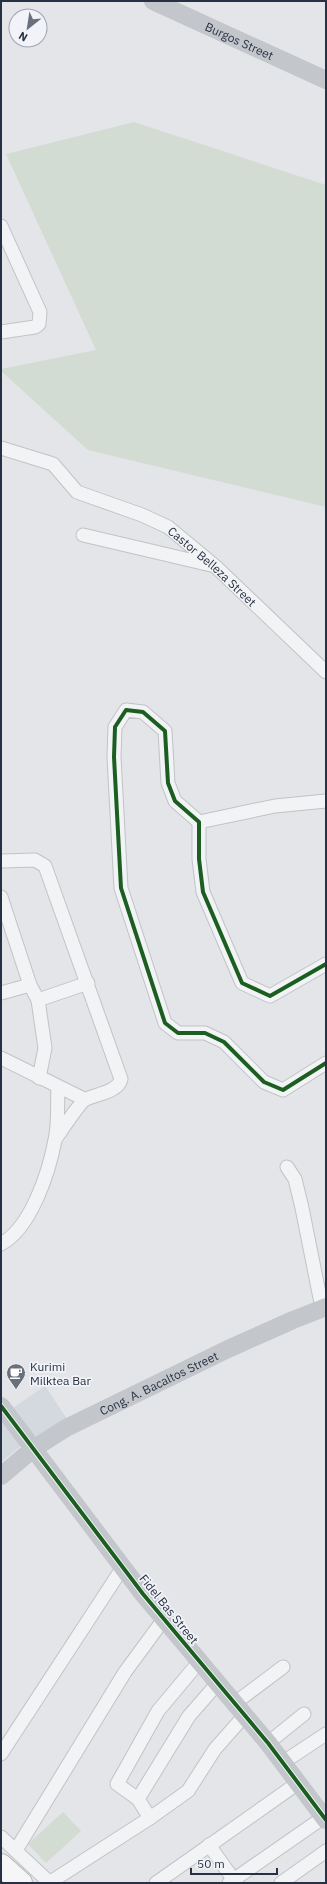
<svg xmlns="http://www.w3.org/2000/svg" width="327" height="1884" viewBox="0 0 327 1884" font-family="'IBM Plex Sans',sans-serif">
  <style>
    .built { fill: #d4d8df }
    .green { fill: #d3dcd3 }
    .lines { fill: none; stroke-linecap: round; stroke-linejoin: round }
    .street-casing { stroke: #c1c3c6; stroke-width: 15 }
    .highway-casing { stroke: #b5b8bd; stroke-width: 24 }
    .street { stroke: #f2f3f5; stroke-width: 13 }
    .secondary { stroke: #c3c6ca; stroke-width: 18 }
    .highway { stroke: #f6f6f7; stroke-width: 22 }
    .cycleway-casing { stroke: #f1f3f8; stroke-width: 6 }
    .cycleway { stroke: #1b5e20; stroke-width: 4 }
    .labels { text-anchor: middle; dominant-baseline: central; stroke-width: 3.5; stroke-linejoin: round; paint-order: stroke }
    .street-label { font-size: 12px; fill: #283143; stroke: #f1f3f8 }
    .poi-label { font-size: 12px; fill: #283143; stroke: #f1f3f8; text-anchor: start }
  </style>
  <rect width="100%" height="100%" fill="#e3e5e8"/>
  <g class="built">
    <polygon points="45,1386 67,1419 35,1440 13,1408"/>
    <polygon points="1,1417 22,1445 1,1462"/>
  </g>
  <g class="green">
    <polygon points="134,122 326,185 326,507 88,450 1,371 1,369 96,350 6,154"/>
    <polygon points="63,1812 81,1831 46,1863 28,1844"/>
  </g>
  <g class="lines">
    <g class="street-casing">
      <g id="street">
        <polyline points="1,226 40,312 39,324 35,327 1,332"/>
        <path id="s1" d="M1 448 53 464 77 492 142 515 168 527 215 566 326 672"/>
        <polyline points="83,535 211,565"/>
        <polyline points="199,822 275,806 326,801"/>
        <path d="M1 861 35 860 45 866 121 1079C118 1092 97 1094 86 1099 80 1102 61 1131 56 1138"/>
        <polyline points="1,897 30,985 38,1000 45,1048 39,1078"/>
        <polyline points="326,964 270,996 242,983 203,892 199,859 199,822 175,801 168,783 165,731 143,712 126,710 115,727 114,757 121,888 165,1023 178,1033 205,1033 224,1042 264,1082 283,1090 326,1063"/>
        <polyline points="1,993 30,985"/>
        <polyline points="38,1000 88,983"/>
        <polyline points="1,1058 84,1099"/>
        <polyline points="287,1167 295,1179 302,1208 322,1308"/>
        <path d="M1 1244C31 1228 49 1172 55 1140 59 1123 57 1104 58 1087"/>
        <polyline points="235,1703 283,1667"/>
        <polyline points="268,1743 304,1714"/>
        <polyline points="1,1754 123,1567"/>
        <polyline points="282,1763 326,1734"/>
        <polyline points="138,1799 117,1784 158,1711 199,1662"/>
        <polyline points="150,1818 138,1799 189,1716 217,1684"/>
        <polyline points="1,1837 50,1883"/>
        <polyline points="209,1845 236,1883"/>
        <polyline points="16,1850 125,1672 164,1619"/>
        <polyline points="49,1883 150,1818 188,1791 215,1749 245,1715"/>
        <polyline points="156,1883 298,1783"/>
        <polyline points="229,1883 324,1817"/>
        <polyline points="281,1883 326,1851"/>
      </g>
    </g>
    <g class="highway-casing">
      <polyline id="highway" points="1,1865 21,1883"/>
    </g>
    <use href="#street" class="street"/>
    <g class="secondary">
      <path id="s2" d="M153 1 326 80"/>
      <polyline points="1,1406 143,1594 268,1743 326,1820"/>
      <path id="s3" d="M1 1476 33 1449 66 1428 228 1349 293 1320 326 1307"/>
    </g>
    <use href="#highway" class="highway"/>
    <g class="cycleway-casing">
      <g id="cycleway">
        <polyline points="326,964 270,996 242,983 203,892 199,859 199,822 175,801 168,783 165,731 143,712 126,710 115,727 114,757 121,888 165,1023 178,1033 205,1033 224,1042 264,1082 283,1090 326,1063"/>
        <polyline points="1,1406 143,1594 268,1743 326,1820"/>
      </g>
    </g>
    <use href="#cycleway" class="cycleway"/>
  </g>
  <defs>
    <g id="cafe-pin" transform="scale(1)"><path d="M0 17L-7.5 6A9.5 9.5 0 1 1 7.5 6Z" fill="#69707d" stroke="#f1f3f8"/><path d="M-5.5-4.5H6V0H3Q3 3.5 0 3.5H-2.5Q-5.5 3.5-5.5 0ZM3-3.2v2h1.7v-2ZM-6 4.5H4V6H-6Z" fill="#fff"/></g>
  </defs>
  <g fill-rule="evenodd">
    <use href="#cafe-pin" x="16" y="1373"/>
  </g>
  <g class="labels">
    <g class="street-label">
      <text stroke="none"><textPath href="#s2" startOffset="95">Burgos Street</textPath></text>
      <text stroke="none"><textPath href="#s1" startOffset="248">Castor Belleza Street</textPath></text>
      <text stroke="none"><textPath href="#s3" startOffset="184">Cong. A. Bacaltos Street</textPath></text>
      <text transform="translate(169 1609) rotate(51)">Fidel Bas Street</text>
    </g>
    <g class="poi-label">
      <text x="30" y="1366">Kurimi<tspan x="30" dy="14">Milktea Bar</tspan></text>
    </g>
  </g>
  <rect width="327" height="1884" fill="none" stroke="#283143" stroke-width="4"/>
  <g transform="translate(28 28) rotate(210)"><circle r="19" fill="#f1f3f8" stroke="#a1a5b0"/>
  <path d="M0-3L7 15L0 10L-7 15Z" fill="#69707d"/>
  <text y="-6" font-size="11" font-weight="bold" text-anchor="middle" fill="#283143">N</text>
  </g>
  <path d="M191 1868v6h86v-6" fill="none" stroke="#283143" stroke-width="2"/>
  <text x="197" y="1868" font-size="12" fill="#283143" stroke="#f1f3f8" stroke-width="3" paint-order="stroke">50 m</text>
</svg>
